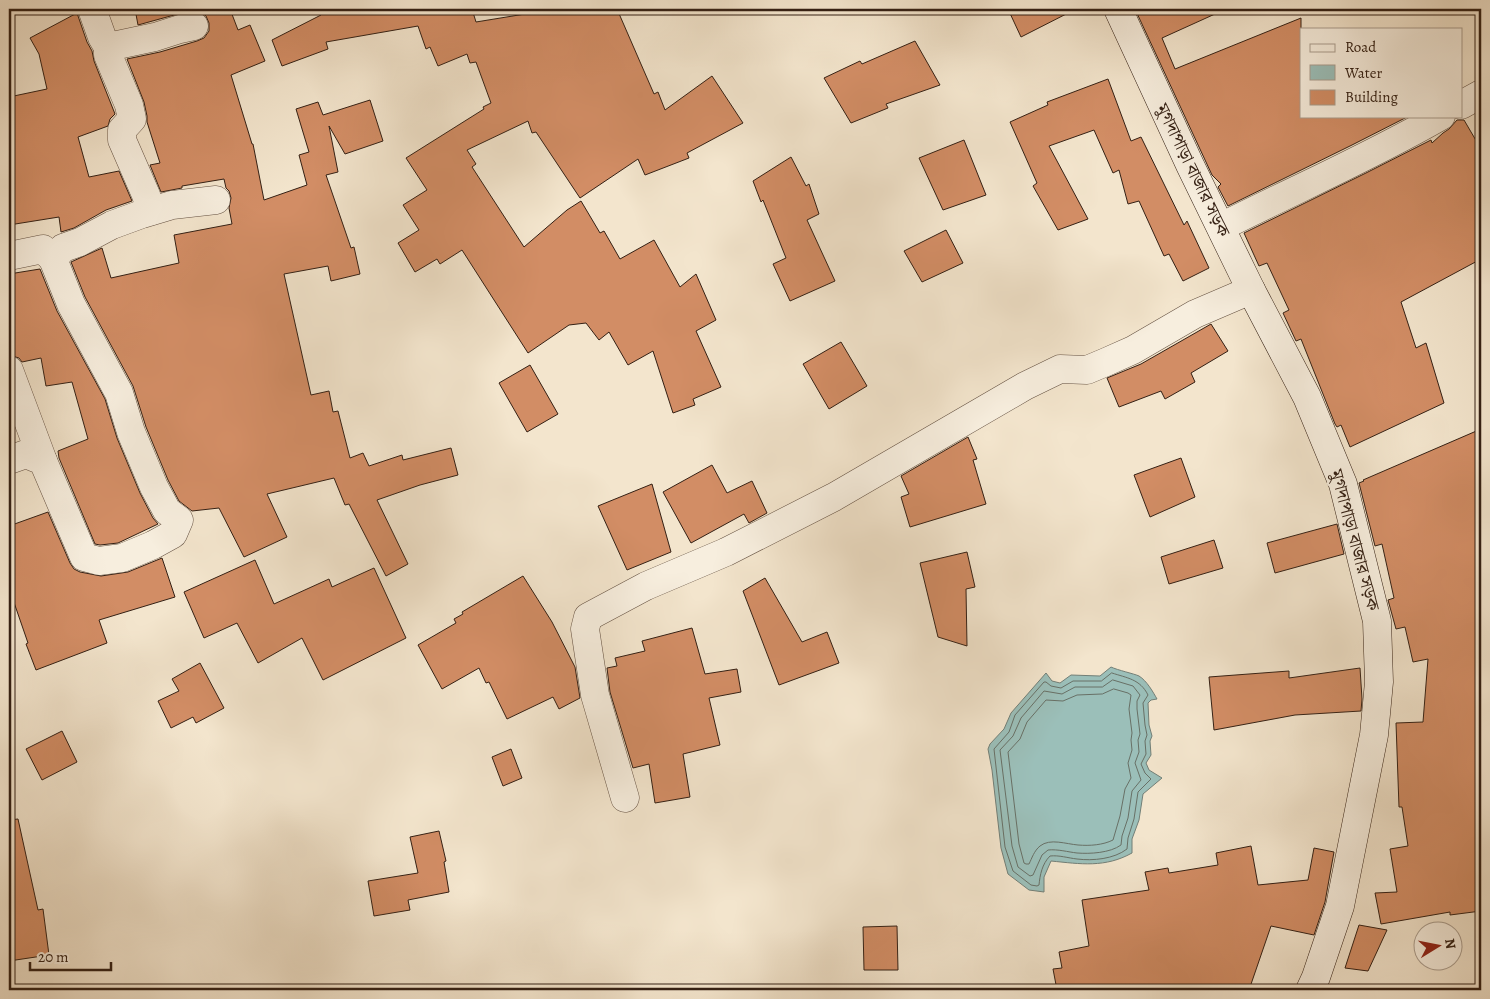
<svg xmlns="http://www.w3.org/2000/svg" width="1490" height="999" viewBox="0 0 1490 999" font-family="Alegreya,'Noto Serif Bengali',serif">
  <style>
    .water { fill: #9bbfb9; stroke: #727f77 }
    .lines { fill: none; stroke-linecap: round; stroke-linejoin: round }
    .shore { stroke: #687066; stroke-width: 1 }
    .building { fill: #d28d65; stroke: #342014 }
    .street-casing { stroke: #645142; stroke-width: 29 }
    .secondary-casing { stroke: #342014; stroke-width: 29 }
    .street { stroke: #f7eede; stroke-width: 28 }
    .secondary { stroke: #f7eede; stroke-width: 28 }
    .labels { text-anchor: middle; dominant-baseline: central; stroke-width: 4; stroke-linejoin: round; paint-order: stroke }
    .street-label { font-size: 18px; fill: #342014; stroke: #f7eede }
  </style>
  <rect width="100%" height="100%" fill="#f3e5cd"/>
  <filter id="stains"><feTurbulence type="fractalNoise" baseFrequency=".004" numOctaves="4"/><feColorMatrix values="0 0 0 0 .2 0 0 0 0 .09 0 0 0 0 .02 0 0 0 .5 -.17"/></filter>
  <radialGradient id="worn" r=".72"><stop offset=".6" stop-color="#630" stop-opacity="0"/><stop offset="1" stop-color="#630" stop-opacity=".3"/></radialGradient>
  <path class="water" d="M1111 667C1117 670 1135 674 1139 676 1147 681 1153 692 1157 699L1151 700 1148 703 1149 725 1152 736 1150 741 1151 755 1146 763 1149 770 1162 778 1143 794 1139 820 1132 839V853C1105 868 1081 864 1051 861L1044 877V892L1029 890 1008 874 1001 848 992 770 988 749 990 744 1004 729 1011 713 1046 673 1052 681 1060 683 1071 675 1100 676Z"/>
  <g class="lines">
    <g class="shore">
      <path d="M1112 673C1127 678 1140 679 1148 695L1143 703 1145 725 1147 735 1145 741 1146 754 1141 764 1145 773 1151 779 1138 792 1134 819 1128 838 1127 849C1114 859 1093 861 1077 859 1068 858 1059 855 1050 856 1042 864 1040 875 1039 885L1037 886 1031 885 1013 871 1005 847 994 749 1009 732 1015 715 1044 682H1046L1051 686 1061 688 1073 681H1101Z"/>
      <path d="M1113 680 1133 686 1140 695 1137 701V709L1140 734 1138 740 1139 752 1135 763 1141 780 1132 791 1128 818 1122 836 1121 845C1110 853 1090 854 1077 853 1068 852 1058 849 1048 850L1042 855 1033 875 1030 876 1018 867 1012 846 1000 750 1013 736 1021 718 1044 691 1062 694 1075 687H1102Z"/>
      <path d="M1114 689 1128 693 1131 695 1129 709 1132 733 1131 740 1132 750 1128 763 1131 778 1125 789 1120 816 1113 840C1103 845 1090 846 1078 845 1066 844 1050 838 1040 846 1034 851 1032 858 1029 864H1026L1024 863 1019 844 1008 752 1020 739 1027 722 1046 700 1063 701 1077 695 1102 694Z"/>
    </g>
  </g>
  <g class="building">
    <polygon points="135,9 185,9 185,12 138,25"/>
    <polygon points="213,9 230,9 238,30 250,25 265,61 231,75 252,144 253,144 264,200 307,185 299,155 309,152 296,109 318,102 323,115 370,100 383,141 345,154 329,126 338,172 326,175 351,248 354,247 360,274 331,281 328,266 284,274 311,395 329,391 333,412 338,411 350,458 363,453 369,466 402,455 403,460 451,448 458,475 420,485 377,500 408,564 386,576 349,504 345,505 334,478 267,494 287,537 244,557 219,508 192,511 179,501 168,480 146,427 133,386 85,297 71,262 102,248 111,278 179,263 174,235 232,224 229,208 231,198 229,191 226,188 224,179 182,186 182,188 161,192 150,165 160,163 147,122 147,116 144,102 127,59 160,52 197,41 204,38 209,31 209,23 206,16 202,13"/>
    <polygon points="318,9 472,9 476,22 525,14 524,9 617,9 654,94 658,92 665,110 712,76 743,123 687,153 689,158 645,175 638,159 580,198 536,132 532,133 528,121 467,150 476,164 472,167 524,247 567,210 581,201 600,233 604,231 620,259 654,240 680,287 696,274 716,320 696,331 721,387 693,399 695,405 673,413 653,351 628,365 609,332 599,340 586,323 569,325 528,353 462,250 440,264 437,259 415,272 398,243 419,230 403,205 427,190 406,158 484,109 483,107 491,103 476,62 470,63 467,54 438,66 430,47 426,49 418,26 326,42 328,49 282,66 272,40 321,15"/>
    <polygon points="1008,9 1076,9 1021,37"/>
    <polygon points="1135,9 1226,9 1162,38 1175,69 1301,18 1301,116 1409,116 1352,145 1228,206 1218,187 1221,184 1212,175"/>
    <polygon points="77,13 87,42 92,51 94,61 115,114 110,119 108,126 78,137 89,177 119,171 132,201 106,210 74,228 61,232 59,217 9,225 9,97 47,89 39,54 30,38"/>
    <polygon points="915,41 940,85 886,104 888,108 851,123 824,78 860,61 862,64"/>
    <polygon points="1108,79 1131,141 1141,137 1184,225 1187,221 1209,268 1183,281 1169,254 1164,256 1139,201 1128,204 1119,170 1113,173 1094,130 1049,146 1088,219 1058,230 1033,186 1037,183 1010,122 1048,105 1047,102"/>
    <polygon points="1457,120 1464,120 1481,149 1481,259 1401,302 1416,348 1426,343 1444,403 1350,447 1341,425 1337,427 1335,424 1301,339 1296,341 1283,313 1289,310 1267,263 1259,266 1244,233 1366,173 1431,140 1432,143 1443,133 1449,129"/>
    <polygon points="964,140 986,195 943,210 919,158"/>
    <polygon points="791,157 806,186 809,184 819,214 807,220 835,281 790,301 773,264 786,258 763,200 761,202 753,181"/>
    <polygon points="946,230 963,263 922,282 904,251"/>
    <polygon points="40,269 57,311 105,399 117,438 140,493 153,518 158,524 118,543 100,545 95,544 59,458 58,451 88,439 72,382 46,386 41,358 22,362 19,358 9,355 9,274"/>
    <polygon points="1211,324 1228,351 1191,373 1195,382 1165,399 1161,391 1119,407 1107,378 1141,364"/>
    <polygon points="841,342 867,386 829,409 803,364"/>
    <polygon points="530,365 558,414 527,432 499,383"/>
    <polygon points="1481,429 1481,911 1450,915 1450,912 1381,924 1375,893 1397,892 1390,849 1408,846 1402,807 1399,807 1396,723 1423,722 1428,659 1413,662 1405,627 1396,629 1388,600 1394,598 1382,544 1375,546 1359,483 1364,481 1363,480"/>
    <polygon points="968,437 977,459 973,460 986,504 910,527 901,497 909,494 901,476"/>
    <polygon points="1181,458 1195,497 1150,517 1134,475"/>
    <polygon points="712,465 727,493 752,481 767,513 749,523 744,514 691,543 663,492"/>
    <polygon points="652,484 671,552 627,570 598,506"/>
    <polygon points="48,512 70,563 74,569 80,572 101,576 128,572 162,558 175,597 99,620 107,643 36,670 26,644 28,643 9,588 9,526"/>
    <polygon points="1337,524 1344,554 1275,573 1267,543"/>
    <polygon points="1214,540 1223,568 1169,584 1161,557"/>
    <polygon points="967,552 975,587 966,589 967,646 938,637 920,563"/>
    <polygon points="255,560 274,604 329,579 332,587 374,568 406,638 323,680 302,638 258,663 237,623 204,638 184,592"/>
    <polygon points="523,576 552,622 575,667 580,698 559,709 553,697 507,719 489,682 486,683 479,668 442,689 418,645 456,623 454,619 463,614 462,612"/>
    <polygon points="765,578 802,642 827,632 839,663 779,685 743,591"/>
    <polygon points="692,628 705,674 737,669 741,692 709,698 720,745 683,754 690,797 655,803 649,764 633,768 610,692 607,668 617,666 615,658 645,651 642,641"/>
    <polygon points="200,663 224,708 196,723 193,717 171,728 158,701 179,691 172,679"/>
    <polygon points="1360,668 1362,699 1361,711 1295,715 1214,730 1209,677 1289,671 1289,678"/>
    <polygon points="62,731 77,762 42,780 26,749"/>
    <polygon points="511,749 522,778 503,786 492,757"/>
    <polygon points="18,819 38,910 43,909 49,955 9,961 9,820"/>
    <polygon points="439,831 446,861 444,862 449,892 408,900 410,910 374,916 368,881 418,873 410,837"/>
    <polygon points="1251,846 1258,885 1308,880 1314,848 1334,852 1325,902 1314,935 1271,926 1249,990 1057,990 1053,969 1062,968 1059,952 1089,946 1082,900 1149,890 1145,872 1168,868 1169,873 1218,865 1216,853"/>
    <polygon points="1359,925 1387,930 1368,971 1345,968"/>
    <polygon points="897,926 898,970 864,970 863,927"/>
  </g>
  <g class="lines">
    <g class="street-casing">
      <g id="street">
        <polyline points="92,9 102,37 108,47"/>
        <polyline points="1461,105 1481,94"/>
        <polyline points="151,211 146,195 122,140 122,130 132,119 129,105 108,55 108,47 155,37 180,29 194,26"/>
        <path d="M1221 227C1294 190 1370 157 1441 116"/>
        <polyline points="9,256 43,249 53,259"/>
        <polyline points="9,370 43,461"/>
        <polyline points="9,460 26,454 43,461 84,557 99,561 122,558 153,545 173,534 179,520 167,511 154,487 131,432 119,393 71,304 53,259 63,248 80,242 112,225 142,214 172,205 216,200"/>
        <polyline points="625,798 595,695 585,629 588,617 646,586 726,552 834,497 1025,386 1060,369 1087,370 1106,362 1133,350 1195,314 1251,290"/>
      </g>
    </g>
    <g class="secondary-casing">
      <polyline id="secondary" points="1118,9 1190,165 1251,290 1307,397 1343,484 1377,621 1379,682 1374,735 1340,906 1316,977 1310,990"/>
    </g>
    <use href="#street" class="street"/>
    <use href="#secondary" class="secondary"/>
  </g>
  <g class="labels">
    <g class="street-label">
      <text transform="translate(1193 170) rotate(64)">মুগদাপাড়া বাজার সড়ক</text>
      <text transform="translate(1355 540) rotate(75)">মুগদাপাড়া বাজার সড়ক</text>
    </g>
  </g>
  <rect width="1490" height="999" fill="none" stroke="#f3e5cd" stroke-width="30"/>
  <rect x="10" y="10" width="1470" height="979" fill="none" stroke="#342014" stroke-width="2.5"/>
  <rect x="15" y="15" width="1460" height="969" fill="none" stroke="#342014"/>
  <rect x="1300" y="28" width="162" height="90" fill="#f7eede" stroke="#a99c8d"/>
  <rect x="1310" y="44" width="25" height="8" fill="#f7eede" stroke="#a99c8d"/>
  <text x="1345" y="52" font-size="15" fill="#342014">Road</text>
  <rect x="1310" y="65" width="25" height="15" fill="#9bbfb9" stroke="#a99c8d"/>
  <text x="1345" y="78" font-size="15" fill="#342014">Water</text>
  <rect x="1310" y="90" width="25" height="15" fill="#d28d65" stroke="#a99c8d"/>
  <text x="1345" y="102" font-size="15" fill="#342014">Building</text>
  <g transform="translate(1438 946) rotate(80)"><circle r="24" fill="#f7eede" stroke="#a99c8d"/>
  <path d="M0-4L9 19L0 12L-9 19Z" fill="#8f2418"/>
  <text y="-8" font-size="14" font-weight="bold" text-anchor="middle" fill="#342014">N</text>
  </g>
  <path d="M30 962v8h81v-8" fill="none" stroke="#342014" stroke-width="2.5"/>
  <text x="38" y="962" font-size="15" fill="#342014" stroke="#f7eede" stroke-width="4" paint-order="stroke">20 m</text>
  <rect width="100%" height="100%" filter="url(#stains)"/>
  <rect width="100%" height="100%" fill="url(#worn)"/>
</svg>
